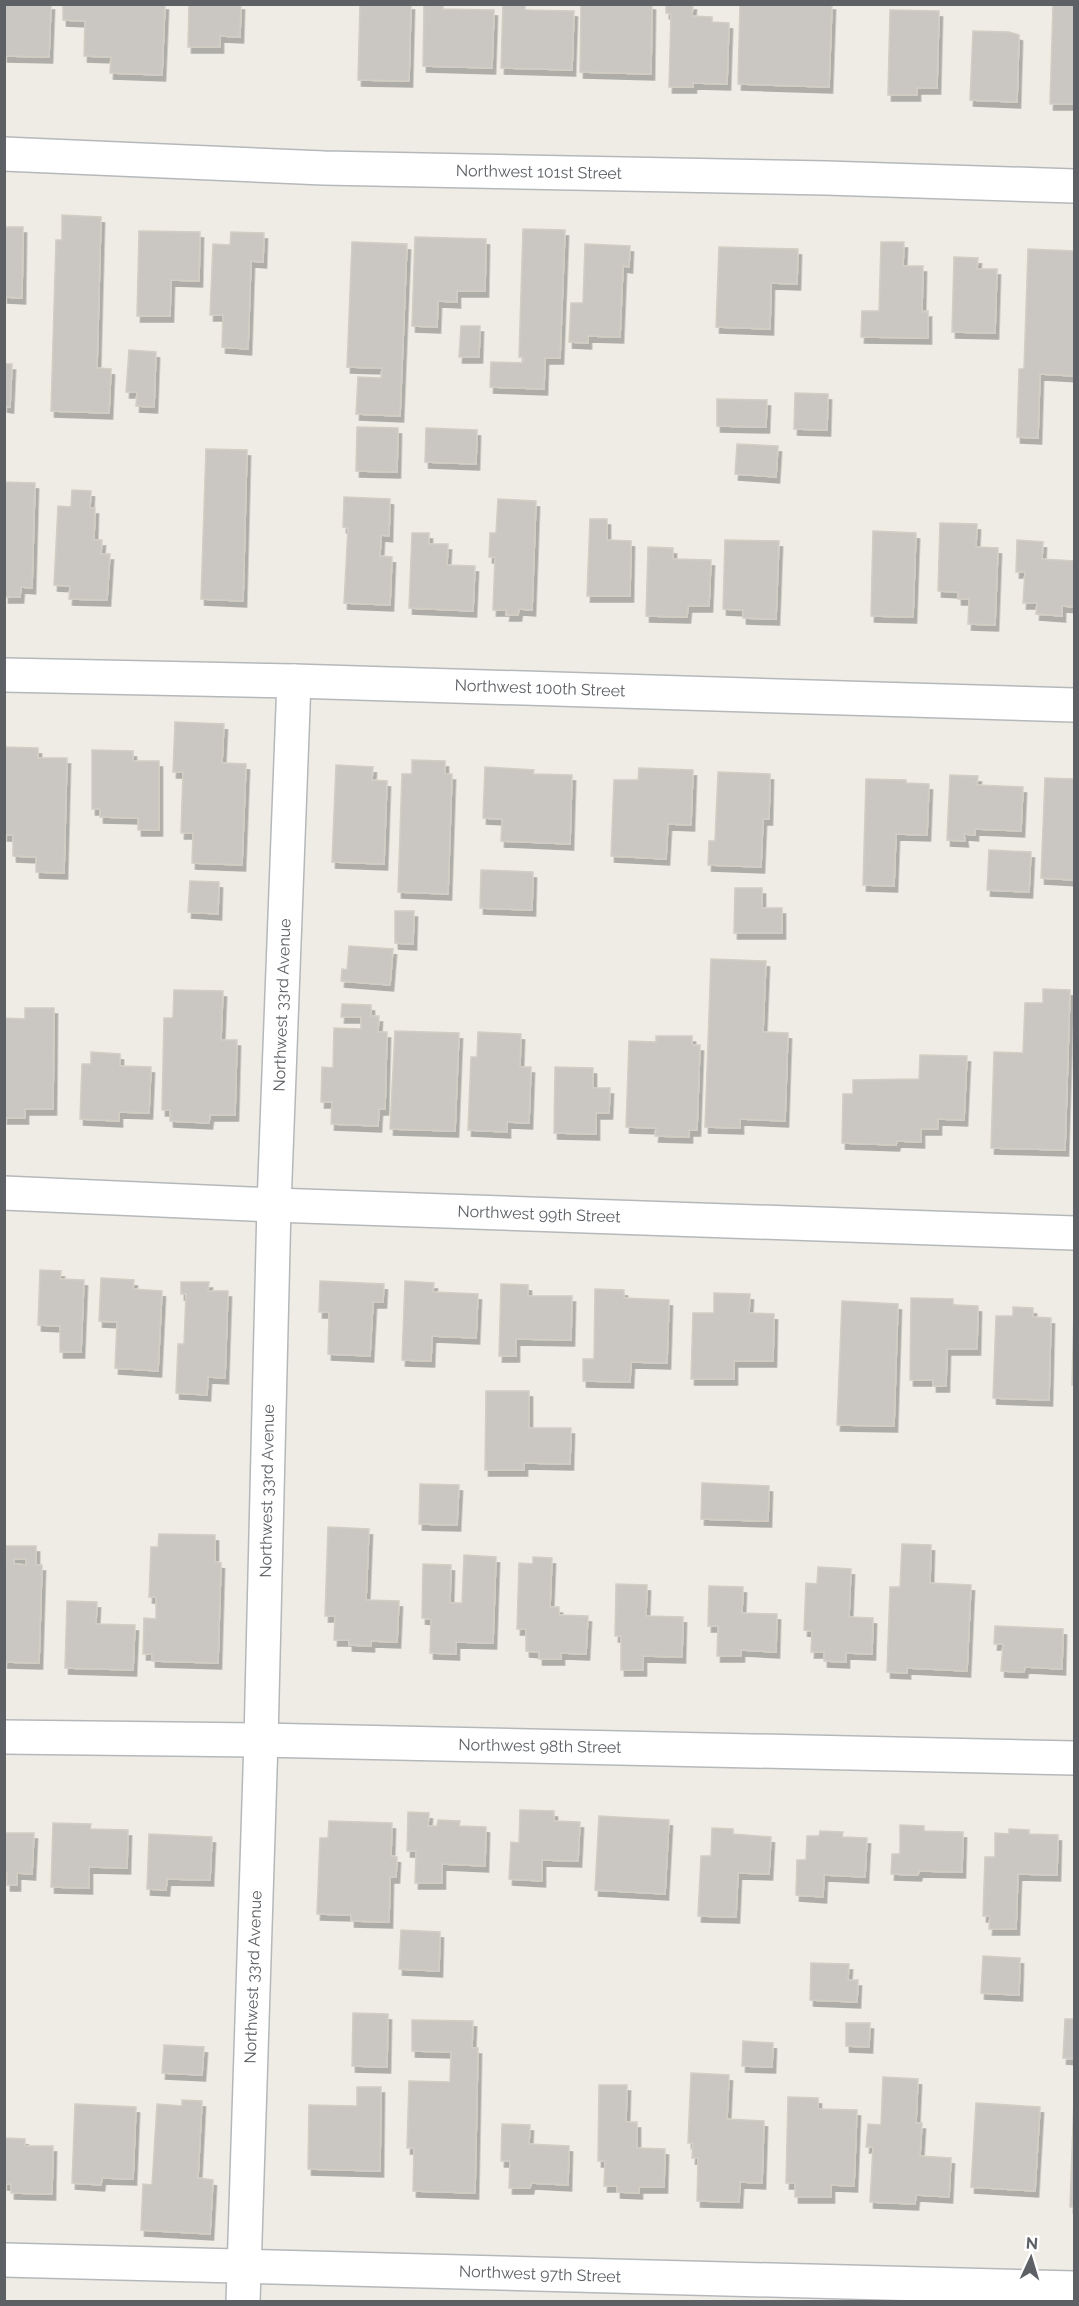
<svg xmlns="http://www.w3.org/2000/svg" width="1079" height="2306" viewBox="0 0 1079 2306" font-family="Raleway,sans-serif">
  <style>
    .building { fill: #cac7c2; stroke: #d3cec4; stroke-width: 1.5; fill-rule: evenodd; filter: url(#shadow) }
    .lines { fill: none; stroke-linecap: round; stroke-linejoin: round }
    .minor-casing { stroke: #b5b8bb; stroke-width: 36 }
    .minor { stroke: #fff; stroke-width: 33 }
    .labels { text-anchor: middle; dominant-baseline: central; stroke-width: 6; stroke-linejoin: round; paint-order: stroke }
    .street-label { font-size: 16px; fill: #5d6165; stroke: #fff }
  </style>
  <defs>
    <filter id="shadow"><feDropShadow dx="3.5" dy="6" stdDeviation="0" flood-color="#0004"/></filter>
  </defs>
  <rect width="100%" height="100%" fill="#efece5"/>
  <g class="building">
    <polygon points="4,4 51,4 49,57 4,56"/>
    <polygon points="63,4 165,4 162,75 110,73 111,57 84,56 85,21 63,20"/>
    <polygon points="197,4 241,4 240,37 220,36 220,47 188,47 189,5"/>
    <polygon points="360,4 411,4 409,81 358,80"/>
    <polygon points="424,4 443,4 443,9 494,10 492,68 423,66"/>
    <polygon points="503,4 525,4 525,10 574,11 572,70 501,68"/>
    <polygon points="581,4 652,4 651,74 580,72"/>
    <polygon points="666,4 693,4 692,16 712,17 712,22 729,23 727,84 693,83 693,87 669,87 671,14 666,13"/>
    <polygon points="740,4 832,4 829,87 738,84"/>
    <polygon points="1050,4 1074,4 1074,104 1050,104 1053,6"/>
    <polygon points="890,10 939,11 937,88 917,88 917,95 888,95"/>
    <polygon points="973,31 1009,32 1019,35 1017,102 970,100"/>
    <polygon points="62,215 101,217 97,368 111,369 109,413 51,411 56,240 62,240"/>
    <polygon points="4,227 23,227 22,298 4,297"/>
    <polygon points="523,229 565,230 560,358 545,358 544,389 490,387 491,362 523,363 523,357 519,357"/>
    <polygon points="139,231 200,232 199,281 171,280 170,316 137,316"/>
    <polygon points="231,232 264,233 263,262 251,261 248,349 222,347 223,315 210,315 213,244 230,245"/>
    <polygon points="415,237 486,239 485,291 457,291 457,302 438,301 437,327 412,326"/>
    <polygon points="352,242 407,244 400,416 356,414 358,377 381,378 382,368 347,367"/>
    <polygon points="881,242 904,242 903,266 923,266 922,312 928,311 928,338 861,337 862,311 879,311"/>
    <polygon points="585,244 630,246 629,267 623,266 620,337 588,336 588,343 569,342 571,303 583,303"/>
    <polygon points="719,247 798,249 797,284 771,283 770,329 716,327"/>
    <polygon points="1028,249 1074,251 1074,376 1040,374 1038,438 1017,437 1019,369 1024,369"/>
    <polygon points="954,257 978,258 977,269 997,269 995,333 952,332"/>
    <polygon points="461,326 480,326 479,357 459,357"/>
    <polygon points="129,350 156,352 154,407 136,406 137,392 126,392"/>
    <polygon points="4,364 12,364 10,407 4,406"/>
    <polygon points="795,393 828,394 827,430 794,429"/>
    <polygon points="717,399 767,400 766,427 717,426"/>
    <polygon points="357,427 398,428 397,472 356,471"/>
    <polygon points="426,428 477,430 476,464 425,462"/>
    <polygon points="737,444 778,446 776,477 735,474"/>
    <polygon points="206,449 247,450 243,601 201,599"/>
    <polygon points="4,482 35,483 32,588 21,587 20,597 5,597"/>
    <polygon points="72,490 91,491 90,508 95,508 94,540 102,540 101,554 110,554 107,600 69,599 70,586 54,585 58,506 71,507"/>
    <polygon points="344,497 390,499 389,536 381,535 380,556 392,557 390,605 344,603 348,528 343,527"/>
    <polygon points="498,499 536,501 532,610 519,609 518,615 506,615 507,610 493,610 495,557 489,557 490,533 496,533"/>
    <polygon points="590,519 607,519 607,540 631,541 630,596 587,596"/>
    <polygon points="940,523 977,524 976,547 998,548 995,625 968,624 969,599 958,599 958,592 938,591"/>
    <polygon points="873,531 916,533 913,617 871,616"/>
    <polygon points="412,533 429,533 429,544 448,544 447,565 475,566 473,611 409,608"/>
    <polygon points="725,540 779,541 776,619 743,618 743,610 723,609"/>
    <polygon points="1017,540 1043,542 1042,559 1074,561 1074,607 1062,606 1062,616 1036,614 1037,603 1023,603 1025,572 1016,572"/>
    <polygon points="648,547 673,548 673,559 711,560 709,606 688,606 687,617 646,616"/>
    <polygon points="175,722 224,724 222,763 246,764 242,865 192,863 193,833 181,833 183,772 173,772"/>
    <polygon points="4,747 38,748 38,758 67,758 64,873 36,872 36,857 13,856 13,835 4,835"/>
    <polygon points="92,750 133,751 133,761 159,761 159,830 138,830 138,818 100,817 100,809 92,809"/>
    <polygon points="412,760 445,761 445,774 452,774 448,894 398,892 402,774 412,774"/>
    <polygon points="336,765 373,767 372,780 387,781 384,864 332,862"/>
    <polygon points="485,767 534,770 533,774 572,775 570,844 501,841 502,819 483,818"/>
    <polygon points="639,768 693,770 691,825 668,824 666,859 611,856 614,780 638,780"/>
    <polygon points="718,772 770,774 769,819 763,819 761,867 708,865 709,841 715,841"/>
    <polygon points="950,775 978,776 977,785 1023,787 1021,831 975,829 975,835 964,834 965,841 947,840"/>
    <polygon points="1045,778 1074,779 1074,880 1041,878"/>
    <polygon points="866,779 906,780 906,783 929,784 927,835 896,834 894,886 863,885"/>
    <polygon points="989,850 1031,852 1029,892 987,890"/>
    <polygon points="481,870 533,872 532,910 480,908"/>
    <polygon points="190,881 219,882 218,914 188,912"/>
    <polygon points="735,888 762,888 762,908 782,908 782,933 734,933"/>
    <polygon points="395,911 414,911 413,944 395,943"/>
    <polygon points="349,946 393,949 390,985 341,981 342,969 347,970"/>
    <polygon points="711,959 766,961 763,1032 788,1033 785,1121 740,1119 740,1128 705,1127"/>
    <polygon points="1043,989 1070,990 1065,1150 991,1148 994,1052 1023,1053 1025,1003 1043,1003"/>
    <polygon points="174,990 223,991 221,1040 237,1040 235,1115 210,1115 209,1123 170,1121 170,1110 162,1110 164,1018 173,1018"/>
    <polygon points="342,1004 371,1005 371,1016 379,1016 378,1032 387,1032 385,1109 379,1109 378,1126 331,1124 332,1102 321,1102 322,1067 333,1068 334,1028 361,1029 361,1017 341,1017"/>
    <polygon points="25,1008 54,1008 53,1109 25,1109 25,1118 4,1118 4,1018 25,1019"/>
    <polygon points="395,1031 459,1033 455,1131 390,1129"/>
    <polygon points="478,1032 521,1034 520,1067 531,1067 529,1123 507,1122 507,1132 468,1130 471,1057 477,1057"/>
    <polygon points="656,1036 692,1036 692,1045 700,1045 697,1130 689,1130 689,1137 655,1136 656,1128 626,1127 629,1041 656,1042"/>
    <polygon points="91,1052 120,1054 120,1066 151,1067 149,1113 119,1112 119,1121 80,1119 82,1064 91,1064"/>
    <polygon points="920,1055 967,1056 964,1120 938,1119 938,1129 921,1129 921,1142 897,1141 896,1145 842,1143 843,1094 853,1094 853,1080 919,1079"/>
    <polygon points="555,1067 593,1068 593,1088 610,1088 609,1113 596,1113 596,1134 554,1133"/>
    <polygon points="40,1270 61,1271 60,1279 84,1280 81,1352 60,1352 60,1326 38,1325"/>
    <polygon points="101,1278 134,1280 133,1289 162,1291 158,1371 115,1368 117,1322 99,1321"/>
    <polygon points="320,1281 384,1284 383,1302 373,1302 370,1356 328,1354 329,1312 319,1312"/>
    <polygon points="405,1281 434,1283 433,1292 478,1294 476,1338 432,1336 431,1361 402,1360"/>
    <polygon points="181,1282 209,1282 208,1291 228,1291 225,1378 208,1377 207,1395 176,1393 178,1344 184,1344 186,1294 181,1294"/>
    <polygon points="501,1284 528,1285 528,1296 572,1296 571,1340 516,1339 516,1356 499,1356"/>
    <polygon points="595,1289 624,1290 624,1298 669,1300 667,1363 631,1362 630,1382 583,1381 583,1359 594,1359"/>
    <polygon points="714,1293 750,1294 749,1313 774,1314 773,1361 734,1361 734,1379 691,1379 693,1313 714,1313"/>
    <polygon points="911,1298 953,1299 953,1305 978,1306 977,1349 947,1349 946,1386 933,1386 933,1380 910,1380"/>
    <polygon points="842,1301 898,1304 894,1426 837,1425"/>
    <polygon points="1013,1307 1033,1308 1033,1317 1051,1318 1049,1400 993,1398 996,1316 1013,1316"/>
    <polygon points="1074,1309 1074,1385 1072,1385"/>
    <polygon points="486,1391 529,1391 529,1428 571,1428 570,1464 524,1463 524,1470 485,1470"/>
    <polygon points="702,1483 769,1486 768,1521 701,1519"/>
    <polygon points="420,1484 459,1485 457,1525 419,1524"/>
    <polygon points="328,1527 369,1529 366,1600 399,1601 397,1642 371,1641 371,1646 349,1645 349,1640 334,1640 335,1616 325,1616"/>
    <polygon points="159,1534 215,1535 215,1562 221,1563 218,1663 152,1661 152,1654 143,1654 144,1618 156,1619 156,1597 149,1597 151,1547 158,1547"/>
    <polygon points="902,1544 931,1545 930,1583 971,1585 967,1671 907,1668 907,1673 887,1672 890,1587 900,1587"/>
    <path d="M6 1546H36V1565H42L39 1663 4 1662ZM14 1559H26V1565L14 1564Z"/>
    <polygon points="464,1555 496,1557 493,1643 456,1642 456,1654 430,1653 431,1619 422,1618 423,1564 451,1565 450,1603 462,1603"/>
    <polygon points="533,1557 552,1558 550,1607 559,1607 559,1615 588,1616 586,1654 561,1653 561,1659 539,1659 539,1652 526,1651 526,1629 517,1629 519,1563 533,1564"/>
    <polygon points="818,1567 851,1569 849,1617 873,1618 872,1654 846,1653 846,1662 824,1661 824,1652 811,1652 812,1631 804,1630 806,1583 817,1584"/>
    <polygon points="616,1584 647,1585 646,1616 683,1617 682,1657 643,1656 643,1670 621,1670 621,1636 615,1636"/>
    <polygon points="709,1586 743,1587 742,1613 777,1614 776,1652 741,1650 741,1656 717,1656 718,1626 708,1626"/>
    <polygon points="67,1601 97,1602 96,1624 135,1625 133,1670 65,1668"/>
    <polygon points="995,1626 1063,1629 1062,1669 1025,1667 1024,1672 1001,1671 1003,1644 994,1644"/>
    <polygon points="520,1810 554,1811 554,1821 580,1822 578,1861 542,1860 542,1881 509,1879 511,1842 519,1843"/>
    <polygon points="408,1812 429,1813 428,1826 437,1826 438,1820 460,1821 459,1826 486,1827 485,1866 442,1864 442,1883 415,1883 416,1851 407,1851"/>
    <polygon points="599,1816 669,1820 665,1894 595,1890"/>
    <polygon points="329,1821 392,1823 391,1856 397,1857 396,1877 390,1877 389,1922 351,1921 351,1915 317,1914 320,1838 328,1838"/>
    <polygon points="53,1823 91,1824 90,1829 128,1830 127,1868 89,1867 89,1888 51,1887"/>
    <polygon points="900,1825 924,1826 924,1831 963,1832 962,1872 919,1871 918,1875 891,1874 892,1854 900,1854"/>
    <polygon points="4,1828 5,1833 34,1833 32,1874 17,1873 17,1885 7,1885 7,1873 4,1873"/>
    <polygon points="712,1828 733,1829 733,1834 771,1837 769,1874 738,1873 736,1917 698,1916 701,1856 711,1856"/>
    <polygon points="1009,1829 1029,1830 1029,1834 1058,1835 1057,1875 1018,1874 1016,1929 989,1929 990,1916 983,1916 985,1857 995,1857 995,1833 1009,1834"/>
    <polygon points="820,1831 843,1832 842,1837 867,1838 865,1877 824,1875 823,1897 796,1895 797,1860 806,1860 807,1836 819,1836"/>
    <polygon points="149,1834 212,1837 210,1880 167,1879 166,1890 147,1889"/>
    <polygon points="401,1930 440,1932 439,1971 399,1969"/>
    <polygon points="983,1956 1020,1958 1019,1995 981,1993"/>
    <polygon points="811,1963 849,1964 848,1980 858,1980 857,2002 810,2000"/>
    <polygon points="353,2013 388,2014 387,2067 352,2066"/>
    <polygon points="1065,2019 1074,2019 1074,2059 1063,2058"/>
    <polygon points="412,2020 473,2021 472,2048 478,2048 475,2193 413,2191 414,2148 407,2148 409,2081 450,2082 451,2052 412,2051"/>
    <polygon points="846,2023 870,2023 869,2047 846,2046"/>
    <polygon points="743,2041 773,2043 772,2067 742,2066"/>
    <polygon points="164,2045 204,2047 202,2075 162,2073"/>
    <polygon points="691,2073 729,2075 727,2119 764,2121 762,2183 740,2182 739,2202 697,2201 698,2158 692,2158 693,2143 688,2143"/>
    <polygon points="883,2077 918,2079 916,2123 922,2123 920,2156 951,2158 949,2197 916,2195 915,2204 870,2202 873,2147 866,2147 868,2124 881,2125"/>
    <polygon points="599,2085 627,2085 626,2122 637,2122 637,2148 665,2149 664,2187 639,2187 639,2193 617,2192 617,2186 604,2186 605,2161 598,2161"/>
    <polygon points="357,2087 381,2087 380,2171 308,2169 309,2105 357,2106"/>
    <polygon points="788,2097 818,2098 818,2109 857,2110 854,2186 831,2185 831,2197 795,2197 795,2183 786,2183"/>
    <polygon points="1074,2097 1074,2207 1070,2207"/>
    <polygon points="182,2100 202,2101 198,2178 213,2180 210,2234 141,2230 143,2184 152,2185 157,2104 182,2106"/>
    <polygon points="976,2103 1040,2107 1035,2191 971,2187"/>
    <polygon points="75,2104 136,2107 133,2179 102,2178 101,2185 72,2183"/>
    <polygon points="502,2124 530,2125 529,2144 569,2146 568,2185 531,2183 530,2188 509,2188 510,2161 501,2161"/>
    <polygon points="4,2138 25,2139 25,2146 53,2146 52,2194 11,2193 11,2184 4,2184"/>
  </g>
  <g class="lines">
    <g class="minor-casing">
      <g id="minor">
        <polyline points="4,154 324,168 826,178 1074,186"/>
        <polyline points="4,675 294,681 1074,705"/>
        <polyline points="4,1193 274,1205 1074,1233"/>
        <polyline points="4,1737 261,1740 1074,1758"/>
        <polyline points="4,2260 1074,2288"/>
        <polyline points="243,2302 261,1740 274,1205 294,681"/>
      </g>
    </g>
    <use href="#minor" class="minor"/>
  </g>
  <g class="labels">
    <g class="street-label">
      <text transform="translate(539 172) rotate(1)">Northwest 101st Street</text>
      <text transform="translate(540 688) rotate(2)">Northwest 100th Street</text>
      <text transform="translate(282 1005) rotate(-88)">Northwest 33rd Avenue</text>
      <text transform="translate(539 1214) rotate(2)">Northwest 99th Street</text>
      <text transform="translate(267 1491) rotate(-89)">Northwest 33rd Avenue</text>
      <text transform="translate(540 1746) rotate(1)">Northwest 98th Street</text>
      <text transform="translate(253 1977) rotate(-88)">Northwest 33rd Avenue</text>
      <text transform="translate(540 2274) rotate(2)">Northwest 97th Street</text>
    </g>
  </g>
  <rect width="1079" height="2306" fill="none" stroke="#5d6165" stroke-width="12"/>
  <g transform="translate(1031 2258) rotate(4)" stroke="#ffffff" stroke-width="4.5" paint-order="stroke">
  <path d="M0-4.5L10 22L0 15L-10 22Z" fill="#5d6165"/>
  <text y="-9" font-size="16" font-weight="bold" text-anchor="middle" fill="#5d6165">N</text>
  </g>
</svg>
